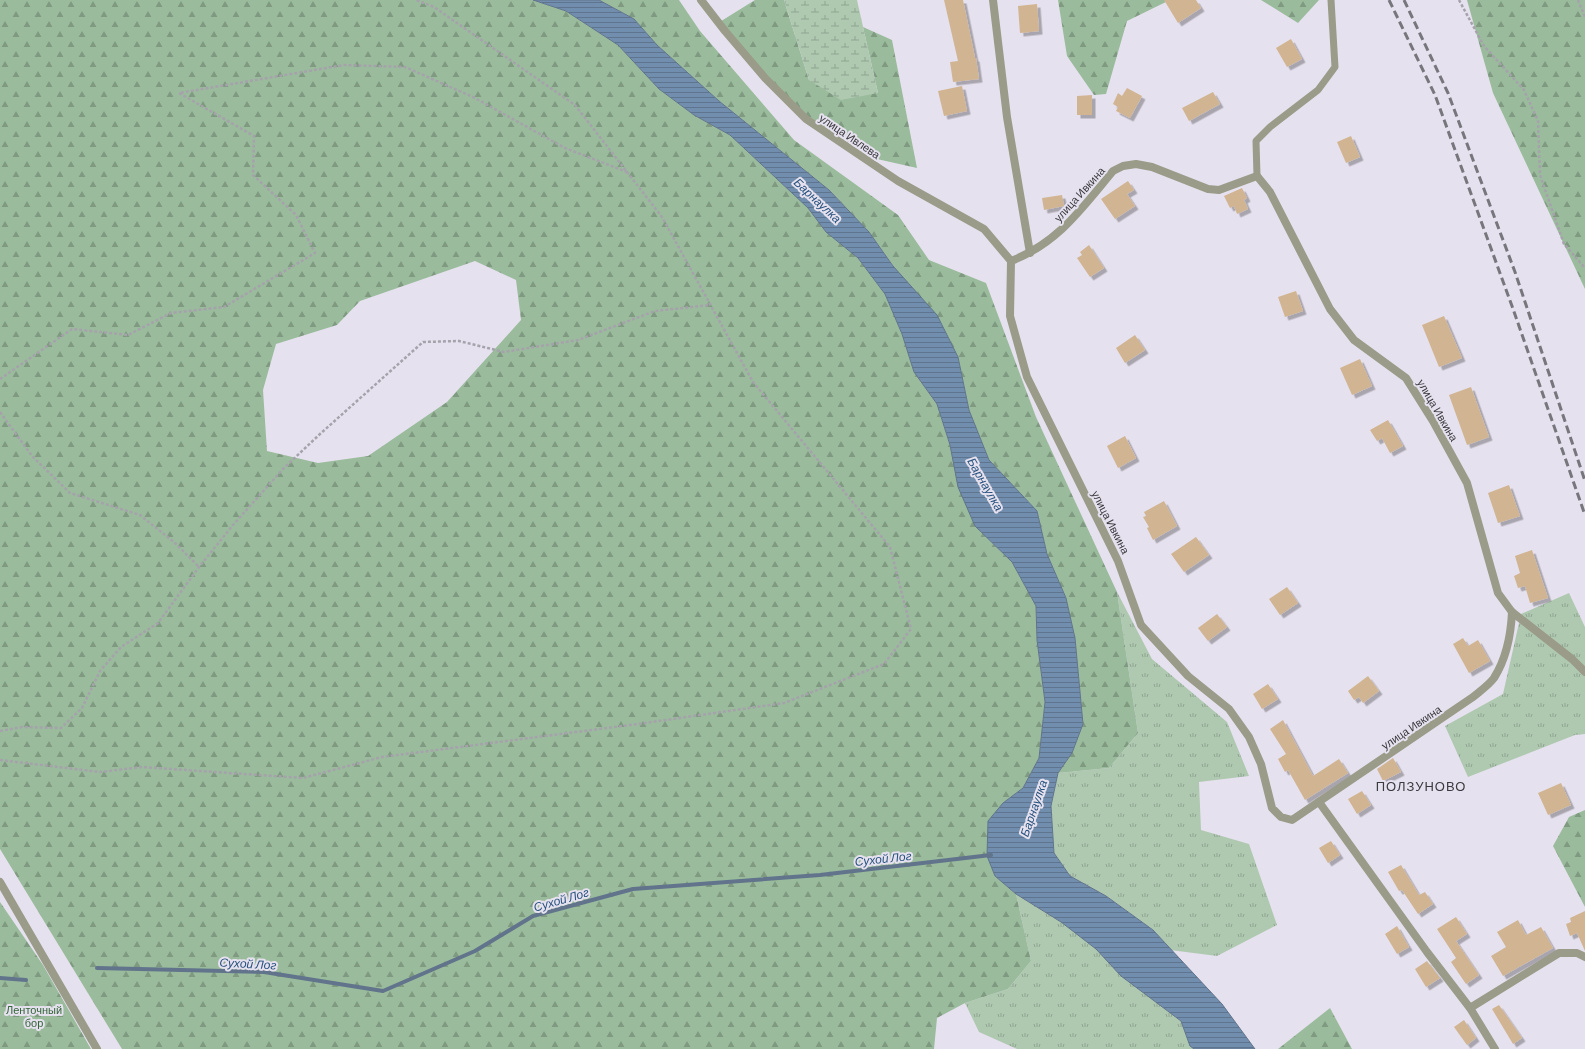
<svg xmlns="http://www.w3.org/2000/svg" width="1585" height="1049" viewBox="0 0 1585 1049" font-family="Barlow,sans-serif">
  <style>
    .grass { fill: url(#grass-tufts) }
    .forest { fill: url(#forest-firs); fill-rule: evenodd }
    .wetland { fill: url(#wetland-marsh) }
    .water { fill: url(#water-rules); stroke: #61748c }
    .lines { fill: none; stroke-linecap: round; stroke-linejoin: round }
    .stream { stroke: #61748c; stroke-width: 4 }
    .building { fill: #d1b592; filter: url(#shadow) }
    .path { stroke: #a6a2ac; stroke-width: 2.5; stroke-dasharray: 3 2; stroke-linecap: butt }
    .lane { stroke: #9a9b89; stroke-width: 7 }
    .street { stroke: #9a9b89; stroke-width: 8 }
    .rail { stroke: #78767d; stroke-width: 3; stroke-dasharray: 8 4; stroke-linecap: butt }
    .labels { text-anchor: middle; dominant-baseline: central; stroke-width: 4; stroke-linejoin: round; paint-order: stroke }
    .street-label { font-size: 11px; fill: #3a393e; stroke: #e6e1ee }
    .park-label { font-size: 11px; fill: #336439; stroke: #e6e1ee }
    .water-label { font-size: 12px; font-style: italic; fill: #26517d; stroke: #e6e1ee }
    .quarter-label { font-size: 13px; letter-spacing: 1px; fill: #3a393e; stroke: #e6e1ee }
  </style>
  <defs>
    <pattern id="grass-tufts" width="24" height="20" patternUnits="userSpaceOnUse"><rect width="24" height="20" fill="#afc9b1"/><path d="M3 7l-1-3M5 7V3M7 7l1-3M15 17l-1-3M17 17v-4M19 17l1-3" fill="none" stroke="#8fa491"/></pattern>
    <pattern id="forest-firs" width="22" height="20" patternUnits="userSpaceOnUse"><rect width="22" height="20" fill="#9abc9c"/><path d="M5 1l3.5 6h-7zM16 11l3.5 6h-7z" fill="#7f9a81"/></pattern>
    <pattern id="wetland-marsh" width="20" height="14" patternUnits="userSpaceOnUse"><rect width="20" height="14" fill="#afc9b1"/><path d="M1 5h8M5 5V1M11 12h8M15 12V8" fill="none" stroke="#8fa491"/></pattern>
    <pattern id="water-rules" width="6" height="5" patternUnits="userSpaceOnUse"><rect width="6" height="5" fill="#728eae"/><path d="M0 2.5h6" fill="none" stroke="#5f758f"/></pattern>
    <filter id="shadow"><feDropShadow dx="3.5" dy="3.5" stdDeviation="0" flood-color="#0004"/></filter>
  </defs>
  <rect width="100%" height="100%" fill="#e6e1ee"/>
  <g class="grass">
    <polygon points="1117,592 1152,659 1227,722 1249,776 1199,782 1201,830 1249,844 1277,925 1217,956 1170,950 1153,930 1106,896 1070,876 1054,853 1051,806 1058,773 1109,768 1138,733"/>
    <polygon points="1569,593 1585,627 1585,734 1575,735 1468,777 1445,726 1503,694 1521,614"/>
    <polygon points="1016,894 1061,922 1097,949 1121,975 1181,1021 1190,1045 1194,1049 1017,1049 979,1032 965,1003 1008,989 1031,961"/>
  </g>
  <g class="forest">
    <path d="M0 0H533L566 11 618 45 659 89 694 115 730 135 808 208 826 232 858 258 885 294 902 334 914 372 937 404 975 526 1012 562 1036 606 1037 640 1045 702 1039 758 1023 788 1003 803 995 876 1016 894 1031 961 1008 989 965 1003 937 1018 934 1049H122L0 849ZM475 261 516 280 521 320 447 402 368 456 318 463 267 451 263 390 276 344 337 325 360 301Z"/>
    <polygon points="599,0 679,0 700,31 794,140 898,215 929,260 986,283 1036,417 1117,592 1138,733 1109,768 1058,773 1072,753 1083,724 1075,638 1066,598 1047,554 1037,511 989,460 969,410 958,357 869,232 829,190 719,101 657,45 634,19"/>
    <polygon points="755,0 784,0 809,80 878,93 863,27 892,40 917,168 877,159 797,111 718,23"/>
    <polygon points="1058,0 1170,0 1127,21 1106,94 1094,95 1067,56"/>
    <polygon points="1261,0 1319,0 1298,23"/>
    <polygon points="1467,0 1585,0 1585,289 1493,93"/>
    <polygon points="1585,810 1585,907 1553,846 1569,817"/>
    <polygon points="0,902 43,965 91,1049 0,1049"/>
    <polygon points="1330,1008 1352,1049 1278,1049"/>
  </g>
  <polygon class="wetland" points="784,0 857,0 878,93 841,100 809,80"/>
  <polygon class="water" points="533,0 599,0 634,19 657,45 719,101 829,190 869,232 893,266 937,315 958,357 969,410 989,460 1037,511 1047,554 1066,598 1075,638 1083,724 1072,753 1058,773 1051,806 1054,853 1070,876 1106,896 1153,930 1222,1004 1255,1049 1194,1049 1190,1046 1181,1021 1121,976 1096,949 1061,922 1016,894 995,876 987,856 988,821 1003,803 1023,788 1039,758 1045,702 1037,640 1036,606 1012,562 975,526 958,487 950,445 937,404 914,372 902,334 885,294 858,258 826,232 808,208 730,135 694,115 659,89 618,45 566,11"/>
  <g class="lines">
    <g class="stream">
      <polyline points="97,968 264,972 383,991 475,951 533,916 633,889 820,875 991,855"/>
      <polyline points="0,978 26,980"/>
    </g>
  </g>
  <g class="building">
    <polygon points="944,0 963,0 975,58 976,58 979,79 953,82 950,62 958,61"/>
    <polygon points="1164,0 1196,0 1201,8 1178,23"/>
    <polygon points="1037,4 1039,31 1020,33 1018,6"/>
    <polygon points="1291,39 1302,59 1287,67 1276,48"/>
    <polygon points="962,86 967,111 944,116 938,91"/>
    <polygon points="1127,88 1142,96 1130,118 1116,111 1118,107 1113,104 1118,93 1122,96"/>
    <polygon points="1213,92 1220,104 1189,121 1182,108"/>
    <polygon points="1092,95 1092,115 1077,115 1077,96"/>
    <polygon points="1351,136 1360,157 1346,163 1337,142"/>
    <polygon points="1128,181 1134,190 1127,194 1135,206 1115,219 1101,199"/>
    <polygon points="1242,188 1247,198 1244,200 1248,209 1237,214 1234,206 1230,208 1224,196"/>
    <polygon points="1062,195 1064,206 1044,210 1042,198"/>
    <polygon points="1089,245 1104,268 1090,277 1077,258 1082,255 1080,252"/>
    <polygon points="1296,291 1303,311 1285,317 1278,297"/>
    <polygon points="1444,316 1462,358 1439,367 1422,325"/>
    <polygon points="1135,335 1145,350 1125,363 1116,348"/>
    <polygon points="1360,359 1372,386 1352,395 1340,368"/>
    <polygon points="1471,387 1489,437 1467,445 1449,395"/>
    <polygon points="1388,420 1403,446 1390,453 1382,438 1377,441 1370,430"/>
    <polygon points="1125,436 1136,458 1118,468 1107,446"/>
    <polygon points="1509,485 1520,516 1498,523 1488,493"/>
    <polygon points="1164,501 1177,526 1153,540 1147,528 1149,527 1143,517 1146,516 1144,512"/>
    <polygon points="1196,537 1209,555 1184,572 1171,554"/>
    <polygon points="1532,550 1548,598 1530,603 1525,586 1518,588 1514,576 1520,573 1515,556"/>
    <polygon points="1287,587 1298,603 1280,615 1269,599"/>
    <polygon points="1217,614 1227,627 1208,641 1198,628"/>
    <polygon points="1463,638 1468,646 1478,640 1490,661 1469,673 1453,644"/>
    <polygon points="1368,676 1379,691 1363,703 1359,697 1354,700 1348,691"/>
    <polygon points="1268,684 1278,699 1262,709 1253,694"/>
    <polygon points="1283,720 1313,776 1339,759 1348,773 1305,800 1288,770 1285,772 1278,759 1286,754 1270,729"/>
    <polygon points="1393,758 1401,772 1383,781 1377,769"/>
    <polygon points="1561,783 1571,805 1548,815 1538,793"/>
    <polygon points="1362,791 1371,805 1357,814 1348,799"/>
    <polygon points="1331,841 1340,855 1328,863 1319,848"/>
    <polygon points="1401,865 1419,895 1425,892 1433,904 1418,914 1402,890 1399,891 1388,872"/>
    <polygon points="1585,911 1585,951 1577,933 1570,936 1566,924 1571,922 1570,918"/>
    <polygon points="1456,917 1467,934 1456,941 1479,975 1466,984 1451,962 1456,958 1437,929"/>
    <polygon points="1518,920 1526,935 1541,927 1553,948 1503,976 1491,956 1506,947 1497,932"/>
    <polygon points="1397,926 1409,947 1397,954 1385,934"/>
    <polygon points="1427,961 1440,978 1426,987 1415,969"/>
    <polygon points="1499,1005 1522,1038 1513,1044 1492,1009"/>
    <polygon points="1464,1020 1476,1038 1467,1045 1454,1027"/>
  </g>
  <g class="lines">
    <g class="path">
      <polyline points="1459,0 1484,46 1524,90 1538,121 1540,175 1564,244 1585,268"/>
      <polyline points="1578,0 1585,17"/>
      <polyline points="0,379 72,329 128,335 171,313 224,307 315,253 296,215 253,175 254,136 179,93 344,65 405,67 473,97 565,148 627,172"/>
      <polyline points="0,412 32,456 70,493 140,515 175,543 199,567"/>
      <polyline points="0,731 22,727 61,728 82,708 100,671 121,647 158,623 199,567 233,525 283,469 320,434 423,342 459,341 504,352 578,340 655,311 710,305"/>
      <polyline points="0,760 100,772 142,767 303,778 382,757 638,724 784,703 884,664 911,629 890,547 753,382 662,217 575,105 434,7 416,0"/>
    </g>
    <polyline class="lane" points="1257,176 1256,141 1270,127 1318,90 1335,67 1331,0"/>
    <g class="street">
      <polyline points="701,0 725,31 765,78 806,119 898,181 984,229 1011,261"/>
      <polyline points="993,0 1007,117 1030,253"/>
      <path d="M1136 164 1152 167 1208 189 1219 190 1257 176 1270 192 1330 309 1354 340 1406 378 1433 421 1467 483 1498 593 1512 612C1511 634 1506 659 1494 678 1489 685 1480 691 1473 697L1292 820 1281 817 1272 808 1261 764 1249 737 1229 709 1188 676 1141 625 1118 561 1027 377 1010 316 1011 261C1058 243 1082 208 1113 171L1123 166Z"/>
      <polyline points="1512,612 1572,659 1585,672"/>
      <polyline points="1319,802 1427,952 1470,1008 1495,1049"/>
      <polyline points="0,882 97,1049"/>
      <polyline points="1470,1008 1559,953 1577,953 1585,957"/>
    </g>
    <g class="rail">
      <polyline points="1389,0 1435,95 1512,306 1585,515"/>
      <polyline points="1404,0 1448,93 1515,272 1585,481"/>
    </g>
  </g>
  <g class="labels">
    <g class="street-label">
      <text transform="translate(850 136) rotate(34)">улица Ивлева</text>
      <text transform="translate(1079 194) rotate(-48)">улица Ивкина</text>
      <text transform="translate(1438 410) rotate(60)">улица Ивкина</text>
      <text transform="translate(1111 522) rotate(63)">улица Ивкина</text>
      <text transform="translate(1411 727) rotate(-34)">улица Ивкина</text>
    </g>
    <g class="park-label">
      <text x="34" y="1009">Ленточный<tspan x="34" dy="13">бор</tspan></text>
    </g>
    <g class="water-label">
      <text transform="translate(818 200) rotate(43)">Барнаулка</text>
      <text transform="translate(986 484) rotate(60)">Барнаулка</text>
      <text transform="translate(1033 808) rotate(-71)">Барнаулка</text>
      <text transform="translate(883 858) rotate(-6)">Сухой Лог</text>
      <text transform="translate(561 899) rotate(-16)">Сухой Лог</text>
      <text transform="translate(248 963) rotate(3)">Сухой Лог</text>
    </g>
    <g class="quarter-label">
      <text x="1421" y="786">ПОЛЗУНОВО</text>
    </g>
  </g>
</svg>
